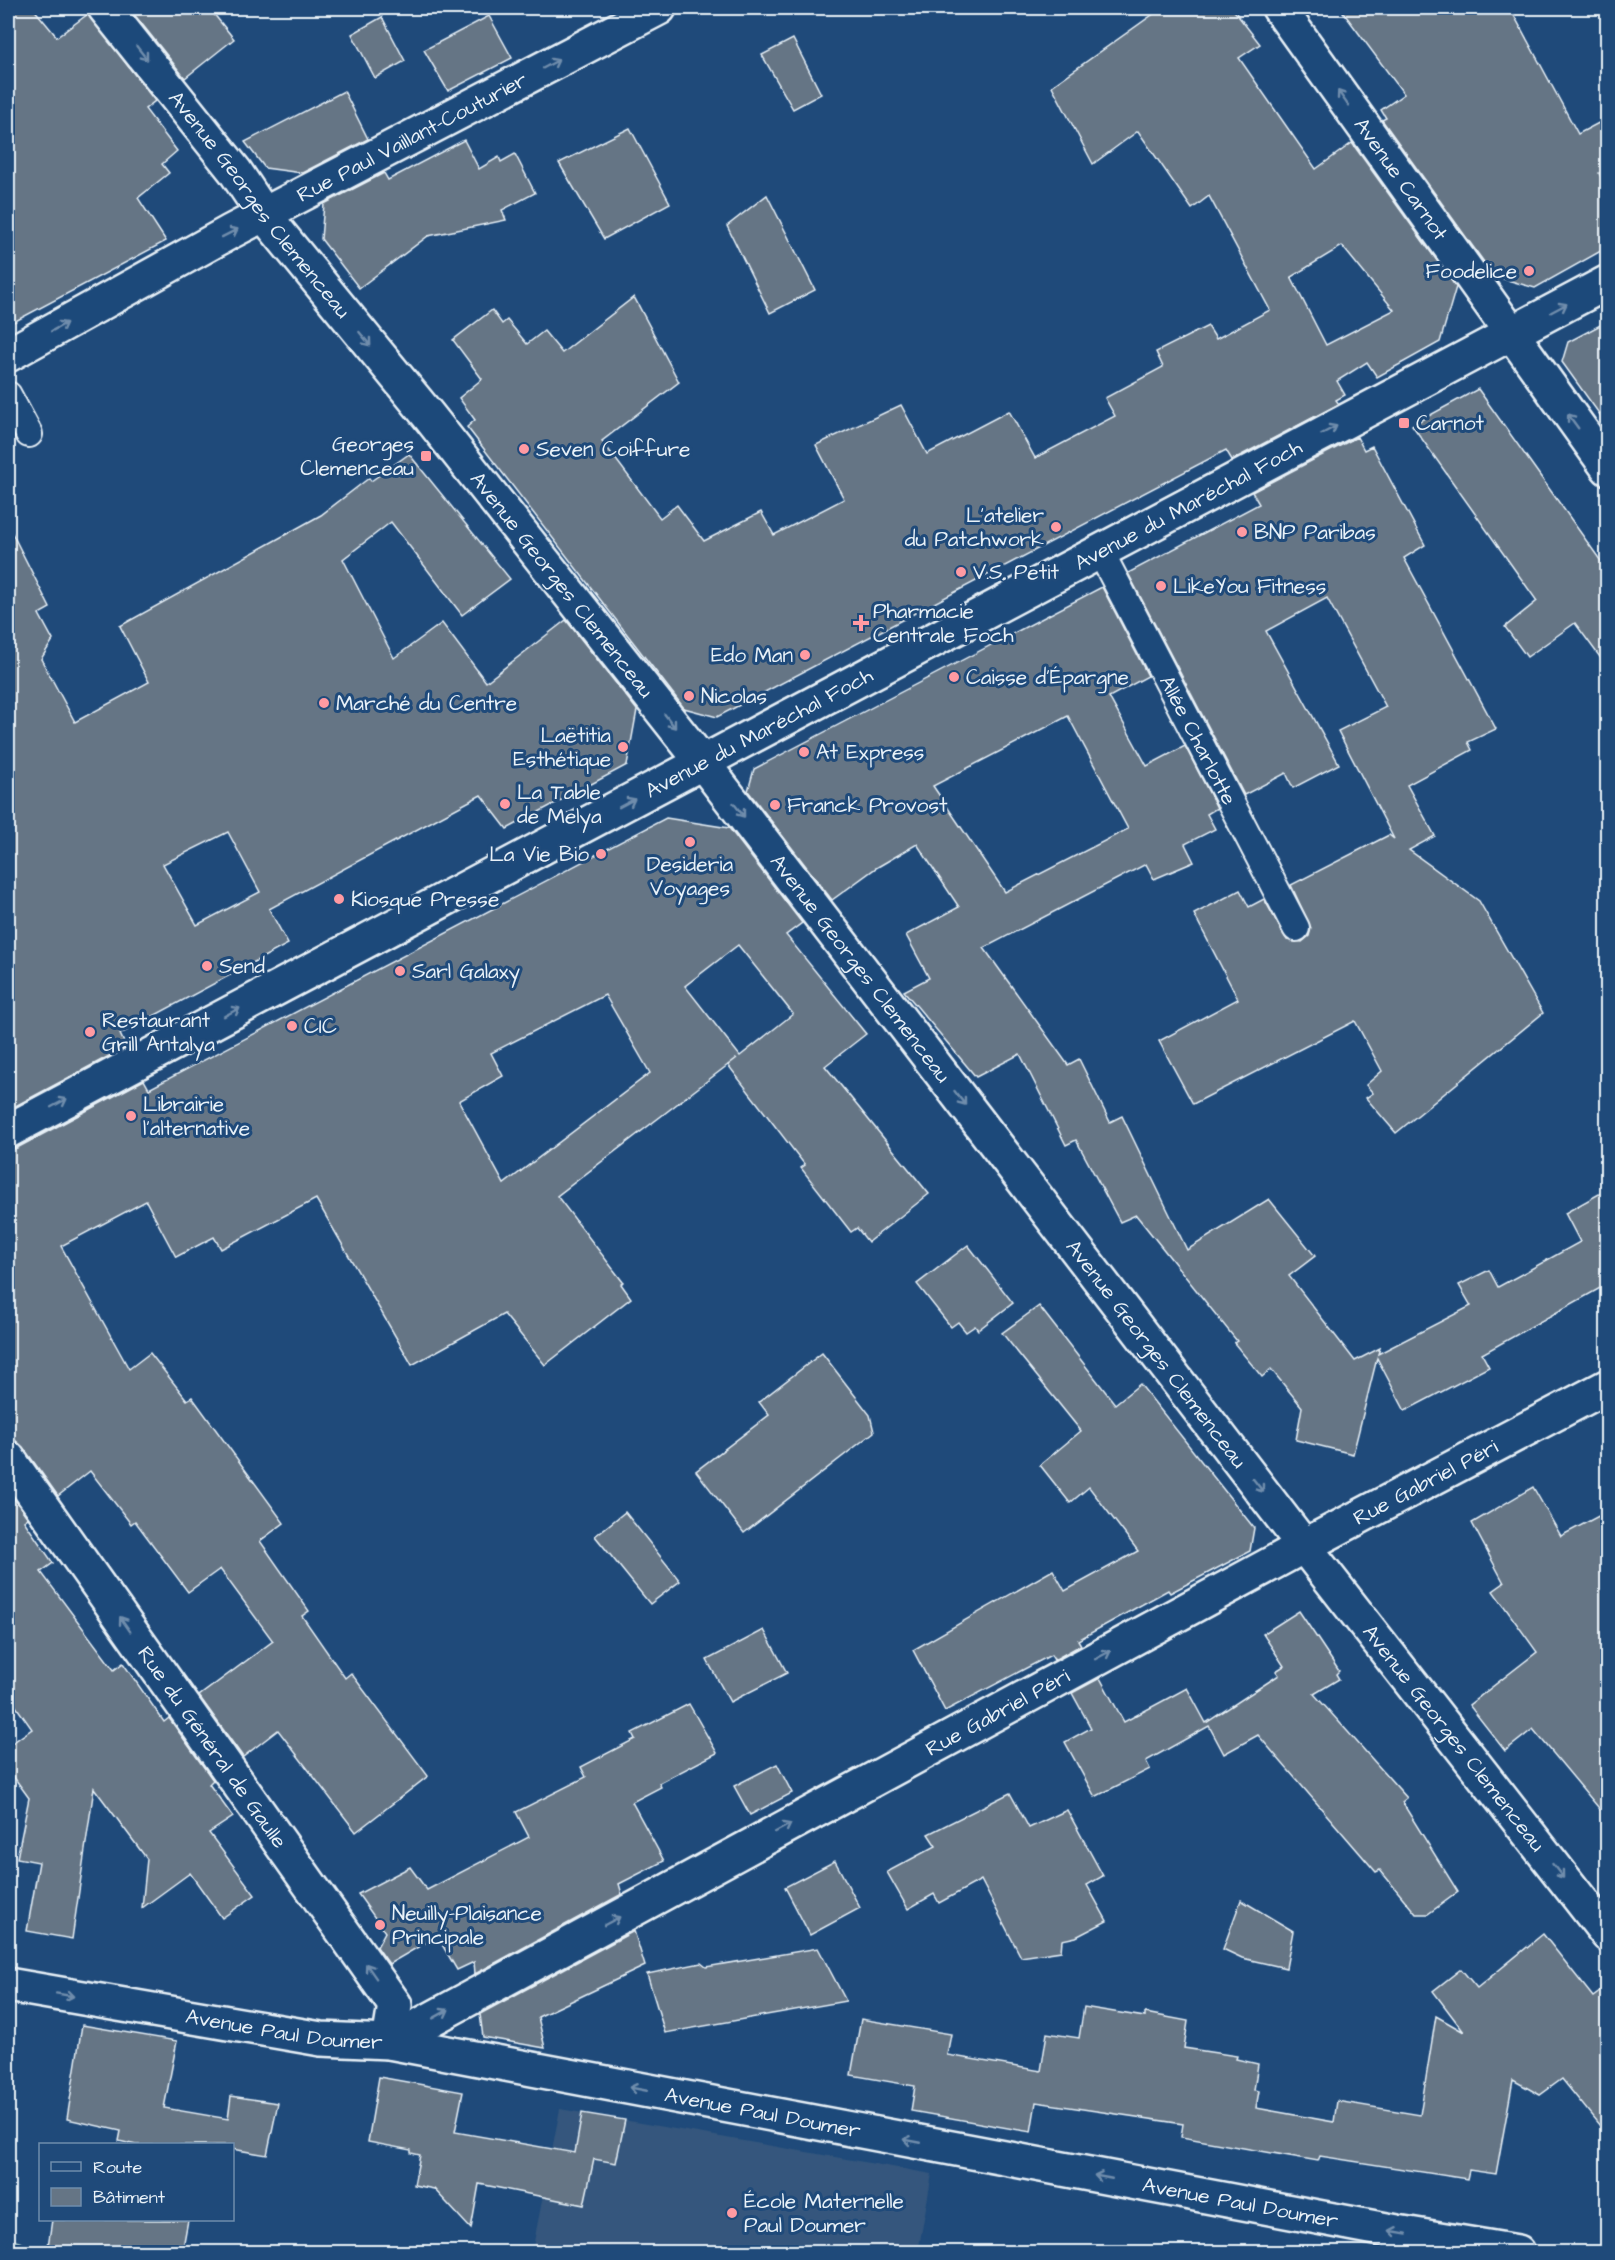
<svg xmlns="http://www.w3.org/2000/svg" width="1615" height="2260" viewBox="0 0 1615 2260" font-family="'Architects Daughter',sans-serif">
  <style>
    .built { fill: #34577d }
    .green { fill: #4a808e; stroke: #99b8c3; stroke-width: 1.5 }
    .building { fill: #657585; stroke: #e8f1f8; stroke-width: 1.5; fill-rule: evenodd }
    .lines { fill: none; stroke-linecap: round; stroke-linejoin: round }
    .service-casing { stroke: #e8f1f8; stroke-width: 30 }
    .minor-casing { stroke: #e8f1f8; stroke-width: 38 }
    .tertiary-casing { stroke: #e8f1f8; stroke-width: 38 }
    .secondary-casing { stroke: #e8f1f8; stroke-width: 38 }
    .service { stroke: #1f4a7a; stroke-width: 26 }
    .minor { stroke: #1f4a7a; stroke-width: 33 }
    .tertiary { stroke: #1f4a7a; stroke-width: 33 }
    .secondary { stroke: #1f4a7a; stroke-width: 33 }
    .oneway { stroke: #6f8dac }
    .poi-dot { fill: #ff9aa2; stroke: #1f4a7a; stroke-width: 2 }
    .labels { text-anchor: middle; dominant-baseline: central; stroke-width: 6; stroke-linejoin: round; paint-order: stroke }
    .street-label { font-size: 21px; fill: #e8f1f8; stroke: #1f4a7a }
    .poi-label { font-size: 21px; fill: #e8f1f8; stroke: #1f4a7a; text-anchor: start }
  </style>
  <rect width="100%" height="100%" fill="#1f4a7a"/>
  <filter id="ink" filterUnits="userSpaceOnUse"><feTurbulence type="fractalNoise" baseFrequency=".0167" numOctaves="2"/><feDisplacementMap in="SourceGraphic" scale="12" xChannelSelector="R" yChannelSelector="G"/><feConvolveMatrix kernelMatrix="1 2 1 2 8 2 1 2 1" color-interpolation-filters="sRGB"/></filter>
  <g filter="url(#ink)">
    <polygon class="built" points="560,2109 932,2174 918,2252 532,2252"/>
    <polygon class="green" points="8,2238 47,2252 8,2252"/>
    <g class="building">
      <polygon points="8,8 33,8 57,37 88,14 155,101 145,109 177,151 162,164 169,173 138,198 166,241 8,325"/>
      <polygon points="129,8 209,8 234,39 185,78"/>
      <path d="M1162 8H1232L1260 44 1239 58 1316 169 1352 143 1456 287 1440 342 1377 377 1367 362 1337 381 1345 395 1336 400 1339 404 1232 460 1226 450 717 717 684 708 467 427 475 420 459 398 482 379 453 340 492 310 502 324 507 320 527 344 544 331 562 353 634 297 679 382 602 441 660 518 677 505 704 541 761 512 774 535 844 499 816 445 901 405 927 454 1009 411 1035 458 1115 416 1105 398 1163 367 1156 352 1208 326 1216 339 1270 310 1209 196 1192 209 1138 131 1093 164 1052 86ZM1342 246 1394 310 1326 345 1291 277Z"/>
      <polygon points="1340,8 1510,8 1578,134 1608,118 1608,169 1599,173 1608,189 1608,247 1535,288 1494,276 1382,120 1386,118 1381,110 1404,94"/>
      <polygon points="489,16 512,58 448,91 424,50"/>
      <polygon points="382,17 405,61 375,78 352,34"/>
      <polygon points="793,39 821,94 793,109 762,55"/>
      <polygon points="344,91 368,139 302,173 265,168 245,142"/>
      <polygon points="630,128 670,203 604,239 559,163"/>
      <polygon points="464,140 479,169 499,157 501,162 515,154 535,193 502,210 506,220 428,236 359,288 321,239 324,204 384,173 388,180"/>
      <polygon points="767,195 815,290 770,313 727,226"/>
      <polygon points="1608,321 1608,426 1562,362 1568,342"/>
      <polygon points="1478,389 1608,571 1608,668 1575,623 1527,657 1505,627 1537,601 1412,425"/>
      <polygon points="1357,437 1364,450 1372,446 1425,545 1404,558 1496,729 1468,742 1472,750 1407,785 1435,836 1409,850 1479,901 1543,1013 1396,1133 1366,1098 1373,1093 1366,1085 1382,1071 1355,1021 1193,1104 1159,1041 1238,999 1194,914 1240,890 1249,907 1264,899 1287,940 1302,942 1309,936 1311,928 1291,885 1389,835 1394,839 1338,731 1386,707 1327,598 1266,631 1339,764 1293,788 1286,773 1244,795 1128,573 1259,504 1252,492"/>
      <path d="M409 454 510 579 462 615 391 522 343 559 394 658 442 623 486 682 566 620 637 710 627 765 507 829 481 795 269 909 288 944 120 1034 126 1047 8 1110V525L50 608 39 614 53 640 41 659 75 722 149 682 120 626 321 515 369 478 371 481ZM228 832 260 892 197 925 163 864Z"/>
      <path d="M1102 587 1148 676 1109 697 1147 766 1185 746 1217 808 1207 814 1215 829 1185 844 1194 862 1154 879 1146 864 984 948 1068 1065 1079 1059 1110 1122 1122 1116 1187 1250 1269 1199 1315 1256 1289 1276 1355 1361 1380 1348 1378 1354 1471 1306 1459 1285 1489 1270 1498 1287 1580 1242 1565 1213 1608 1189V1297L1602 1287 1482 1354 1489 1367 1405 1411 1377 1358 1353 1454 1296 1440 1302 1407 1271 1369 1262 1377 1234 1343 1237 1341 1136 1215 1120 1222 1076 1140 1066 1145 1020 1054 976 1077 904 991 929 978 906 935 959 907 917 844 876 868 832 900 748 791 754 769ZM1068 716 1128 829 1005 892 933 786Z"/>
      <path d="M666 818 729 828 802 923 786 935 866 1034 825 1066 929 1194 868 1242 857 1228 851 1232 801 1168 805 1165 728 1065 737 1058 557 1196 623 1282 621 1284 631 1298 545 1365 504 1314 412 1365 316 1199 221 1249 214 1237 176 1257 146 1201 61 1246 129 1369 150 1353 187 1400 192 1397 284 1523 260 1541 309 1611 302 1616 345 1678 351 1673 428 1776 356 1832 278 1730 243 1757 199 1696 273 1641 220 1569 188 1592 135 1521 131 1524 90 1471 58 1496 23 1447 16 1441 8 1439V1150L17 1148 144 1080 149 1089ZM738 945 793 1014 740 1056 685 986ZM605 995 650 1073 504 1184 459 1101 503 1076 491 1053Z"/>
      <polygon points="968,1245 1013,1303 978,1330 975,1326 966,1332 958,1322 951,1327 917,1284"/>
      <polygon points="1039,1306 1115,1404 1140,1384 1254,1528 1250,1551 1170,1593 1168,1590 1078,1640 1081,1645 1054,1660 1051,1655 945,1711 913,1650 1053,1570 1065,1591 1138,1551 1089,1487 1070,1503 1040,1465 1081,1431 1002,1333"/>
      <polygon points="822,1353 870,1415 874,1432 744,1533 696,1471 769,1415 759,1402"/>
      <polygon points="1533,1487 1561,1536 1608,1511 1608,1819 1533,1729 1505,1751 1469,1705 1537,1652 1493,1591 1504,1583 1472,1523"/>
      <polygon points="8,1490 28,1518 24,1521 53,1563 41,1572 114,1670 123,1663 164,1722 169,1718 213,1780 209,1784 233,1817 209,1833 255,1895 222,1918 190,1873 142,1908 147,1859 94,1788 72,1939 27,1931 39,1862 17,1858 29,1798 8,1769 8,1746 32,1729 8,1695"/>
      <polygon points="625,1512 680,1581 650,1604 595,1536"/>
      <polygon points="1299,1611 1339,1671 1336,1674 1339,1679 1314,1694 1407,1798 1402,1802 1458,1892 1428,1914 1416,1914 1380,1870 1376,1872 1258,1735 1224,1754 1209,1726 1146,1761 1150,1769 1095,1797 1065,1742 1091,1728 1072,1693 1100,1678 1124,1722 1187,1688 1206,1723 1279,1675 1276,1671 1284,1666 1263,1634"/>
      <polygon points="764,1630 787,1673 730,1702 707,1660"/>
      <polygon points="689,1704 717,1753 659,1783 661,1787 632,1802 664,1861 619,1884 622,1894 475,1974 474,1962 457,1970 437,1936 389,1964 377,1947 385,1932 358,1894 410,1867 427,1890 529,1837 516,1812 586,1777 581,1767 635,1739 632,1733"/>
      <polygon points="777,1764 792,1793 750,1815 734,1786"/>
      <polygon points="1010,1793 1029,1828 1067,1810 1103,1876 1087,1885 1107,1921 1076,1937 1062,1940 1061,1951 1021,1957 981,1880 939,1903 934,1894 908,1909 887,1872 936,1846 928,1834"/>
      <polygon points="835,1861 860,1908 810,1935 785,1887"/>
      <polygon points="1241,1900 1293,1931 1286,1968 1242,1958 1223,1949"/>
      <polygon points="634,1931 645,1966 538,2017 545,2048 483,2037 480,2014"/>
      <polygon points="1543,1934 1593,1997 1608,1986 1608,2136 1562,2079 1540,2095 1513,2080 1496,2174 1469,2170 1467,2179 1320,2156 1318,2161 1181,2137 1183,2124 1036,2102 1031,2132 911,2111 915,2086 851,2075 861,2019 951,2034 947,2055 1041,2071 1047,2033 1079,2038 1084,2007 1145,2017 1145,2013 1188,2021 1184,2048 1237,2056 1236,2059 1258,2064 1254,2090 1259,2091 1256,2108 1334,2122 1337,2101 1420,2115 1436,2016 1464,2032 1433,1991 1461,1969 1477,1988"/>
      <polygon points="818,1948 846,2001 665,2033 647,1974 701,1963 706,1967"/>
      <polygon points="82,2025 177,2041 164,2108 228,2119 231,2096 278,2103 267,2155 232,2149 232,2145 136,2145 119,2141 121,2131 67,2119"/>
      <polygon points="379,2077 463,2092 455,2132 575,2153 582,2113 625,2120 616,2163 594,2159 584,2205 479,2184 471,2229 434,2189 414,2185 420,2155 411,2153 411,2150 368,2142"/>
      <polygon points="52,2220 188,2220 182,2253 47,2253"/>
    </g>
    <g class="lines">
      <g class="service-casing">
        <g id="service">
          <polyline points="8,395 29,434"/>
          <path id="s1" d="M1100 551 1296 928"/>
        </g>
      </g>
      <g class="minor-casing">
        <g id="minor">
          <path id="s2" d="M8 355 230 232 659 8"/>
          <path id="s3" d="M8 1458 395 2005 389 2042"/>
          <path id="s4" d="M8 1985 321 2039 389 2042 1397 2232 1518 2252"/>
          <path id="s5" d="M389 2042 1304 1546 1608 1386"/>
        </g>
      </g>
      <g class="tertiary-casing">
        <g id="tertiary">
          <path id="s6" d="M105 8 235 171 265 216 428 415 703 763 1304 1546 1608 1935"/>
          <path id="s7" d="M1279 8 1608 468"/>
        </g>
      </g>
      <g class="secondary-casing">
        <g id="secondary">
          <path id="s8" d="M8 1131 1608 282"/>
        </g>
      </g>
      <use href="#service" class="service"/>
      <use href="#minor" class="minor"/>
      <use href="#tertiary" class="tertiary"/>
      <use href="#secondary" class="secondary"/>
    </g>
    <defs><path id="oneway-shaft" d="M-6 0H5M1.5-3L5.5 0L1.5 3" fill="none" stroke-width="1.6" stroke-linecap="round" stroke-linejoin="round" transform="scale(1.5)"/></defs>
    <g class="oneway">
      <use href="#oneway-shaft" transform="translate(142 53) rotate(52)"/>
      <use href="#oneway-shaft" transform="translate(551 64) rotate(-28)"/>
      <use href="#oneway-shaft" transform="translate(1343 98) rotate(-125)"/>
      <use href="#oneway-shaft" transform="translate(230 233) rotate(-27)"/>
      <use href="#oneway-shaft" transform="translate(1559 308) rotate(-28)"/>
      <use href="#oneway-shaft" transform="translate(59 327) rotate(-29)"/>
      <use href="#oneway-shaft" transform="translate(365 339) rotate(51)"/>
      <use href="#oneway-shaft" transform="translate(1573 421) rotate(-126)"/>
      <use href="#oneway-shaft" transform="translate(1329 430) rotate(-28)"/>
      <use href="#oneway-shaft" transform="translate(670 721) rotate(52)"/>
      <use href="#oneway-shaft" transform="translate(627 803) rotate(-28)"/>
      <use href="#oneway-shaft" transform="translate(739 810) rotate(52)"/>
      <use href="#oneway-shaft" transform="translate(232 1012) rotate(-28)"/>
      <use href="#oneway-shaft" transform="translate(960 1098) rotate(52)"/>
      <use href="#oneway-shaft" transform="translate(59 1103) rotate(-28)"/>
      <use href="#oneway-shaft" transform="translate(1258 1485) rotate(52)"/>
      <use href="#oneway-shaft" transform="translate(125 1624) rotate(-125)"/>
      <use href="#oneway-shaft" transform="translate(1103 1655) rotate(-28)"/>
      <use href="#oneway-shaft" transform="translate(783 1828) rotate(-28)"/>
      <use href="#oneway-shaft" transform="translate(1558 1871) rotate(52)"/>
      <use href="#oneway-shaft" transform="translate(612 1921) rotate(-28)"/>
      <use href="#oneway-shaft" transform="translate(371 1971) rotate(-125)"/>
      <use href="#oneway-shaft" transform="translate(65 1995) rotate(10)"/>
      <use href="#oneway-shaft" transform="translate(441 2014) rotate(-29)"/>
      <use href="#oneway-shaft" transform="translate(638 2089) rotate(-169)"/>
      <use href="#oneway-shaft" transform="translate(912 2141) rotate(-169)"/>
      <use href="#oneway-shaft" transform="translate(1103 2177) rotate(-169)"/>
      <use href="#oneway-shaft" transform="translate(1398 2232) rotate(-170)"/>
    </g>
  </g>
  <g class="poi-dot">
    <circle cx="1529" cy="271" r="6"/>
    <rect x="1398" y="417" width="12" height="12" rx="3"/>
    <circle cx="524" cy="449" r="6"/>
    <rect x="420" y="450" width="12" height="12" rx="3"/>
    <circle cx="1056" cy="527" r="6"/>
    <circle cx="1242" cy="532" r="6"/>
    <circle cx="961" cy="572" r="6"/>
    <circle cx="1161" cy="586" r="6"/>
    <path d="M858 614h6v6h6v6h-6v6h-6v-6h-6v-6h6z"/>
    <circle cx="805" cy="655" r="6"/>
    <circle cx="954" cy="677" r="6"/>
    <circle cx="689" cy="696" r="6"/>
    <circle cx="324" cy="703" r="6"/>
    <circle cx="623" cy="747" r="6"/>
    <circle cx="804" cy="752" r="6"/>
    <circle cx="505" cy="804" r="6"/>
    <circle cx="775" cy="805" r="6"/>
    <circle cx="690" cy="842" r="6"/>
    <circle cx="601" cy="854" r="6"/>
    <circle cx="339" cy="899" r="6"/>
    <circle cx="207" cy="966" r="6"/>
    <circle cx="400" cy="971" r="6"/>
    <circle cx="292" cy="1026" r="6"/>
    <circle cx="90" cy="1032" r="6"/>
    <circle cx="131" cy="1116" r="6"/>
    <circle cx="380" cy="1925" r="6"/>
    <circle cx="732" cy="2213" r="6"/>
  </g>
  <g class="labels">
    <g class="street-label">
      <text stroke="none"><textPath href="#s2" startOffset="459">Rue Paul Vaillant-Couturier</textPath></text>
      <text stroke="none"><textPath href="#s7" startOffset="210">Avenue Carnot</textPath></text>
      <text stroke="none"><textPath href="#s6" startOffset="250">Avenue Georges Clemenceau</textPath></text>
      <text stroke="none"><textPath href="#s8" startOffset="1336">Avenue du Maréchal Foch</textPath></text>
      <text stroke="none"><textPath href="#s6" startOffset="736">Avenue Georges Clemenceau</textPath></text>
      <text stroke="none"><textPath href="#s8" startOffset="850">Avenue du Maréchal Foch</textPath></text>
      <text stroke="none"><textPath href="#s1" startOffset="213">Allée Charlotte</textPath></text>
      <text stroke="none"><textPath href="#s6" startOffset="1222">Avenue Georges Clemenceau</textPath></text>
      <text stroke="none"><textPath href="#s6" startOffset="1708">Avenue Georges Clemenceau</textPath></text>
      <text stroke="none"><textPath href="#s5" startOffset="1178">Rue Gabriel Péri</textPath></text>
      <text stroke="none"><textPath href="#s5" startOffset="692">Rue Gabriel Péri</textPath></text>
      <text stroke="none"><textPath href="#s6" startOffset="2194">Avenue Georges Clemenceau</textPath></text>
      <text stroke="none"><textPath href="#s3" startOffset="354">Rue du Général de Gaulle</textPath></text>
      <text stroke="none"><textPath href="#s4" startOffset="280">Avenue Paul Doumer</textPath></text>
      <text stroke="none"><textPath href="#s4" startOffset="766">Avenue Paul Doumer</textPath></text>
      <text stroke="none"><textPath href="#s4" startOffset="1252">Avenue Paul Doumer</textPath></text>
    </g>
    <g class="poi-label">
      <text x="1517" y="271" text-anchor="end">Foodelice</text>
      <text x="1416" y="423">Carnot</text>
      <text x="414" y="444" text-anchor="end">Georges<tspan x="414" dy="24">Clemenceau</tspan></text>
      <text x="536" y="449">Seven Coiffure</text>
      <text x="1044" y="515" text-anchor="end">L'atelier<tspan x="1044" dy="24">du Patchwork</tspan></text>
      <text x="1254" y="532">BNP Paribas</text>
      <text x="973" y="572">V.S. Petit</text>
      <text x="1173" y="586">LikeYou Fitness</text>
      <text x="873" y="611">Pharmacie<tspan x="873" dy="24">Centrale Foch</tspan></text>
      <text x="793" y="655" text-anchor="end">Edo Man</text>
      <text x="966" y="677">Caisse d'Épargne</text>
      <text x="701" y="696">Nicolas</text>
      <text x="336" y="703">Marché du Centre</text>
      <text x="611" y="735" text-anchor="end">Laëtitia<tspan x="611" dy="24">Esthétique</tspan></text>
      <text x="816" y="752">At Express</text>
      <text x="517" y="792">La Table<tspan x="517" dy="24">de Melya</tspan></text>
      <text x="787" y="805">Franck Provost</text>
      <text x="589" y="854" text-anchor="end">La Vie Bio</text>
      <text x="690" y="864" text-anchor="middle">Desideria<tspan x="690" dy="24">Voyages</tspan></text>
      <text x="351" y="899">Kiosque Presse</text>
      <text x="219" y="966">Send</text>
      <text x="412" y="971">Sarl Galaxy</text>
      <text x="102" y="1020">Restaurant<tspan x="102" dy="24">Grill Antalya</tspan></text>
      <text x="304" y="1026">CIC</text>
      <text x="143" y="1104">Librairie<tspan x="143" dy="24">l'alternative</tspan></text>
      <text x="392" y="1913">Neuilly-Plaisance<tspan x="392" dy="24">Principale</tspan></text>
      <text x="744" y="2201">École Maternelle<tspan x="744" dy="24">Paul Doumer</tspan></text>
    </g>
  </g>
  <rect width="1615" height="2260" fill="none" stroke="#1f4a7a" stroke-width="30"/>
  <rect x="15" y="15" width="1585" height="2230" fill="none" stroke="#e8f1f8" stroke-width="2" filter="url(#ink)"/>
  <rect x="39" y="2143" width="195" height="78" fill="#1f4a7a" stroke="#6f8dac" stroke-width="1.5"/>
  <rect x="51" y="2162" width="30" height="9" fill="#1f4a7a" stroke="#6f8dac" stroke-width="1.5"/>
  <text x="93" y="2173" font-size="18" fill="#e8f1f8">Route</text>
  <rect x="51" y="2188" width="30" height="18" fill="#657585" stroke="#6f8dac" stroke-width="1.5"/>
  <text x="93" y="2203" font-size="18" fill="#e8f1f8">Bâtiment</text>
</svg>
